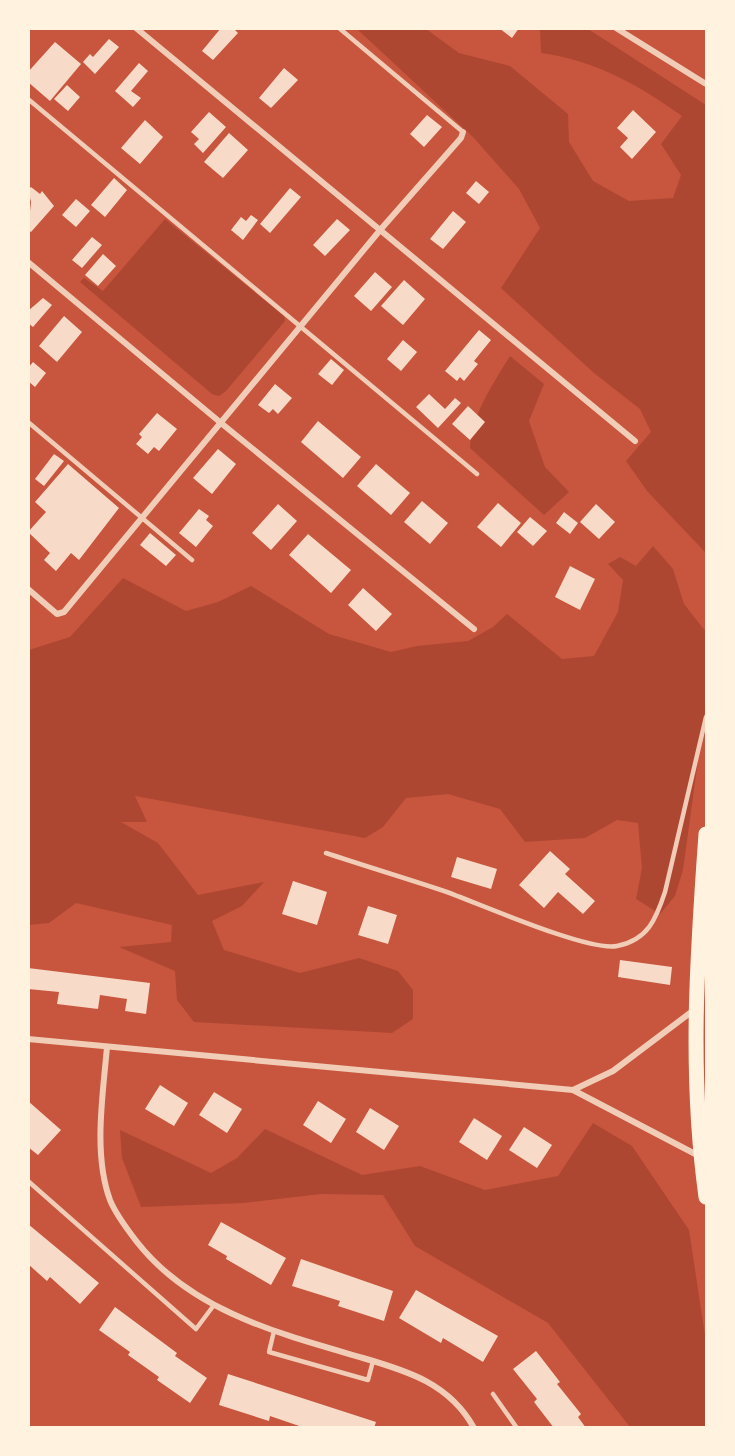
<svg xmlns="http://www.w3.org/2000/svg" width="735" height="1456" viewBox="0 0 735 1456" font-family="'Fira Sans',sans-serif">
  <style>
    .green { fill: #ae4732 }
    .building { fill: #f7dbc8 }
    .lines { fill: none; stroke-linecap: round; stroke-linejoin: round }
    .service { stroke: #f1ccb7; stroke-width: 4.5 }
    .minor { stroke: #f1ccb7; stroke-width: 6 }
    .trunk { stroke: #fff3e0; stroke-width: 15 }
  </style>
  <rect width="100%" height="100%" fill="#c8553d"/>
  <g class="green">
    <path d="M357 29H426L459 53 510 66 568 114 569 142 593 181 629 201 673 198 681 175 661 144 682 116C639 85 594 60 541 53L540 29H588L706 105V553L647 491 626 461 651 432 640 409 594 373 501 288 540 228 519 189 473 137Z"/>
    <polygon points="165,219 284,316 285,321 226,391 219,396 212,394 80,282 84,278 103,291"/>
    <path d="M510 356 544 384 529 421 545 467 569 492 544 515 470 448C472 414 493 384 510 356Z"/>
    <polygon points="653,546 673,569 684,604 706,632 706,702 683,870 675,896 660,914 636,899 642,868 638,823 617,820 585,838 525,842 500,809 448,794 406,798 383,827 365,838 135,796 147,822 121,822 158,843 198,895 264,882 242,906 212,921 224,950 300,973 359,958 398,971 413,990 413,1019 392,1033 194,1022 177,1000 175,971 119,947 171,942 172,925 76,903 49,923 29,925 29,650 70,637 123,578 186,611 218,602 251,586 329,634 391,652 417,646 468,641 493,627 507,614 562,659 594,656 618,612 623,580 608,564 620,557 636,566"/>
    <polygon points="593,1123 632,1146 689,1230 706,1342 706,1427 630,1427 548,1323 415,1246 383,1195 321,1194 244,1203 141,1207 122,1158 120,1130 211,1173 237,1158 265,1129 362,1175 420,1166 485,1190 558,1176"/>
  </g>
  <g class="building">
    <polygon points="221,28 233,28 238,33 213,60 202,51"/>
    <polygon points="499,28 519,28 512,38"/>
    <polygon points="109,39 119,47 95,74 83,62 90,54 93,57"/>
    <polygon points="55,42 81,64 50,101 28,82 28,72"/>
    <polygon points="139,63 148,71 131,91 141,98 133,107 115,91"/>
    <polygon points="284,68 298,80 271,108 259,98"/>
    <polygon points="67,85 80,97 68,111 54,99"/>
    <polygon points="633,110 656,132 632,159 620,147 628,138 617,128"/>
    <polygon points="209,112 226,127 203,153 194,144 199,139 191,132"/>
    <polygon points="427,115 442,127 424,147 410,134"/>
    <polygon points="145,120 163,137 140,164 121,148"/>
    <polygon points="229,133 248,150 223,178 204,162"/>
    <polygon points="114,178 127,190 105,217 91,205"/>
    <polygon points="476,181 489,192 479,204 466,193"/>
    <polygon points="31,187 40,194 42,191 54,206 31,232 28,230 31,202 28,190"/>
    <polygon points="290,188 301,197 270,233 260,224"/>
    <polygon points="76,199 90,211 76,227 62,215"/>
    <polygon points="453,211 466,222 443,249 430,239"/>
    <polygon points="251,215 258,220 243,240 231,230 241,217 246,221"/>
    <polygon points="337,219 350,230 325,256 313,245"/>
    <polygon points="92,237 102,245 82,268 72,260"/>
    <polygon points="103,254 116,266 98,286 85,275"/>
    <polygon points="375,272 392,287 371,311 354,296"/>
    <polygon points="404,280 425,299 403,325 381,306"/>
    <polygon points="43,298 52,305 33,327 28,323 28,311"/>
    <polygon points="64,316 82,332 57,362 39,346"/>
    <polygon points="479,330 491,340 474,361 478,364 464,381 460,377 457,381 445,371"/>
    <polygon points="403,340 417,352 401,371 387,359"/>
    <polygon points="331,359 344,370 332,385 318,374"/>
    <polygon points="33,362 46,373 35,387 28,381 28,368"/>
    <polygon points="275,384 292,398 278,414 273,409 269,413 258,405"/>
    <polygon points="429,394 445,409 455,398 461,403 438,428 416,407"/>
    <polygon points="468,406 485,422 470,440 452,424"/>
    <polygon points="157,413 177,429 159,451 154,447 148,454 136,444 142,437 139,434"/>
    <polygon points="318,421 361,457 343,478 301,442"/>
    <polygon points="218,449 236,464 212,494 193,478"/>
    <polygon points="54,454 64,461 44,486 35,479"/>
    <polygon points="68,464 119,508 79,560 71,553 56,571 44,560 50,553 28,532 46,512 35,502"/>
    <polygon points="376,464 410,493 391,515 357,486"/>
    <polygon points="422,501 448,523 430,544 404,522"/>
    <polygon points="498,503 521,523 501,547 477,527"/>
    <polygon points="278,504 297,521 271,550 252,533"/>
    <polygon points="596,504 615,522 599,539 580,522"/>
    <polygon points="199,509 209,516 206,520 213,526 196,547 179,533"/>
    <polygon points="564,512 578,523 570,534 556,523"/>
    <polygon points="530,517 547,531 533,546 517,532"/>
    <polygon points="150,533 176,555 166,566 140,545"/>
    <polygon points="308,534 351,570 331,593 289,555"/>
    <polygon points="570,566 595,579 580,610 555,597"/>
    <polygon points="363,588 392,614 376,631 348,605"/>
    <polygon points="550,851 570,869 565,874 595,901 583,914 558,892 544,908 519,885"/>
    <polygon points="457,857 497,869 491,889 451,877"/>
    <polygon points="293,881 327,892 317,925 282,914"/>
    <polygon points="368,906 397,915 388,944 358,935"/>
    <polygon points="620,960 672,967 670,985 618,977"/>
    <polygon points="28,968 150,983 146,1014 125,1011 127,999 100,995 98,1009 57,1004 59,992 28,989"/>
    <polygon points="160,1085 188,1103 174,1126 145,1109"/>
    <polygon points="214,1092 242,1109 227,1133 199,1115"/>
    <polygon points="28,1101 61,1130 38,1155 28,1147"/>
    <polygon points="318,1101 346,1119 331,1143 303,1125"/>
    <polygon points="370,1108 399,1126 384,1150 356,1132"/>
    <polygon points="474,1118 502,1136 487,1160 459,1142"/>
    <polygon points="524,1127 552,1145 537,1168 509,1150"/>
    <polygon points="221,1222 286,1258 271,1285 226,1259 227,1256 208,1245"/>
    <polygon points="28,1224 99,1283 80,1304 50,1277 47,1281 28,1264"/>
    <polygon points="301,1259 393,1291 384,1321 338,1306 340,1301 292,1286"/>
    <polygon points="416,1290 498,1336 483,1362 443,1338 441,1343 399,1318"/>
    <polygon points="115,1307 177,1353 175,1356 207,1378 190,1403 157,1380 159,1377 128,1355 130,1352 99,1330"/>
    <polygon points="536,1351 560,1382 557,1384 581,1414 578,1417 586,1428 554,1428 534,1402 537,1399 513,1369"/>
    <polygon points="228,1374 376,1422 374,1428 305,1428 270,1416 269,1421 219,1405"/>
  </g>
  <g class="lines">
    <g class="service">
      <polyline points="339,28 463,132"/>
      <polyline points="28,99 477,474"/>
      <polyline points="28,422 192,560"/>
      <path d="M326 853C365 866 405 878 444 891 478 903 588 952 617 946 648 940 656 919 665 892L706 717"/>
      <polyline points="28,1181 196,1329 214,1305"/>
      <polyline points="274,1331 269,1352 368,1380 373,1361"/>
      <polyline points="493,1394 517,1428"/>
    </g>
    <g class="minor">
      <polyline points="136,28 635,441"/>
      <polyline points="616,28 706,84"/>
      <polyline points="28,262 221,423 474,629"/>
      <polyline points="28,589 57,614 64,612 381,229 461,138 463,132"/>
      <polyline points="28,1039 573,1090 699,1156"/>
      <path d="M107 1047C103 1094 93 1154 110 1200 116 1215 127 1229 137 1242 192 1312 281 1334 363 1358 408 1371 450 1384 474 1428"/>
      <polyline points="573,1090 613,1071 694,1010"/>
    </g>
    <path class="trunk" d="M706 834C697 958 689 1073 706 1197"/>
  </g>
  <rect width="735" height="1456" fill="none" stroke="#fff3e0" stroke-width="60"/>
</svg>
